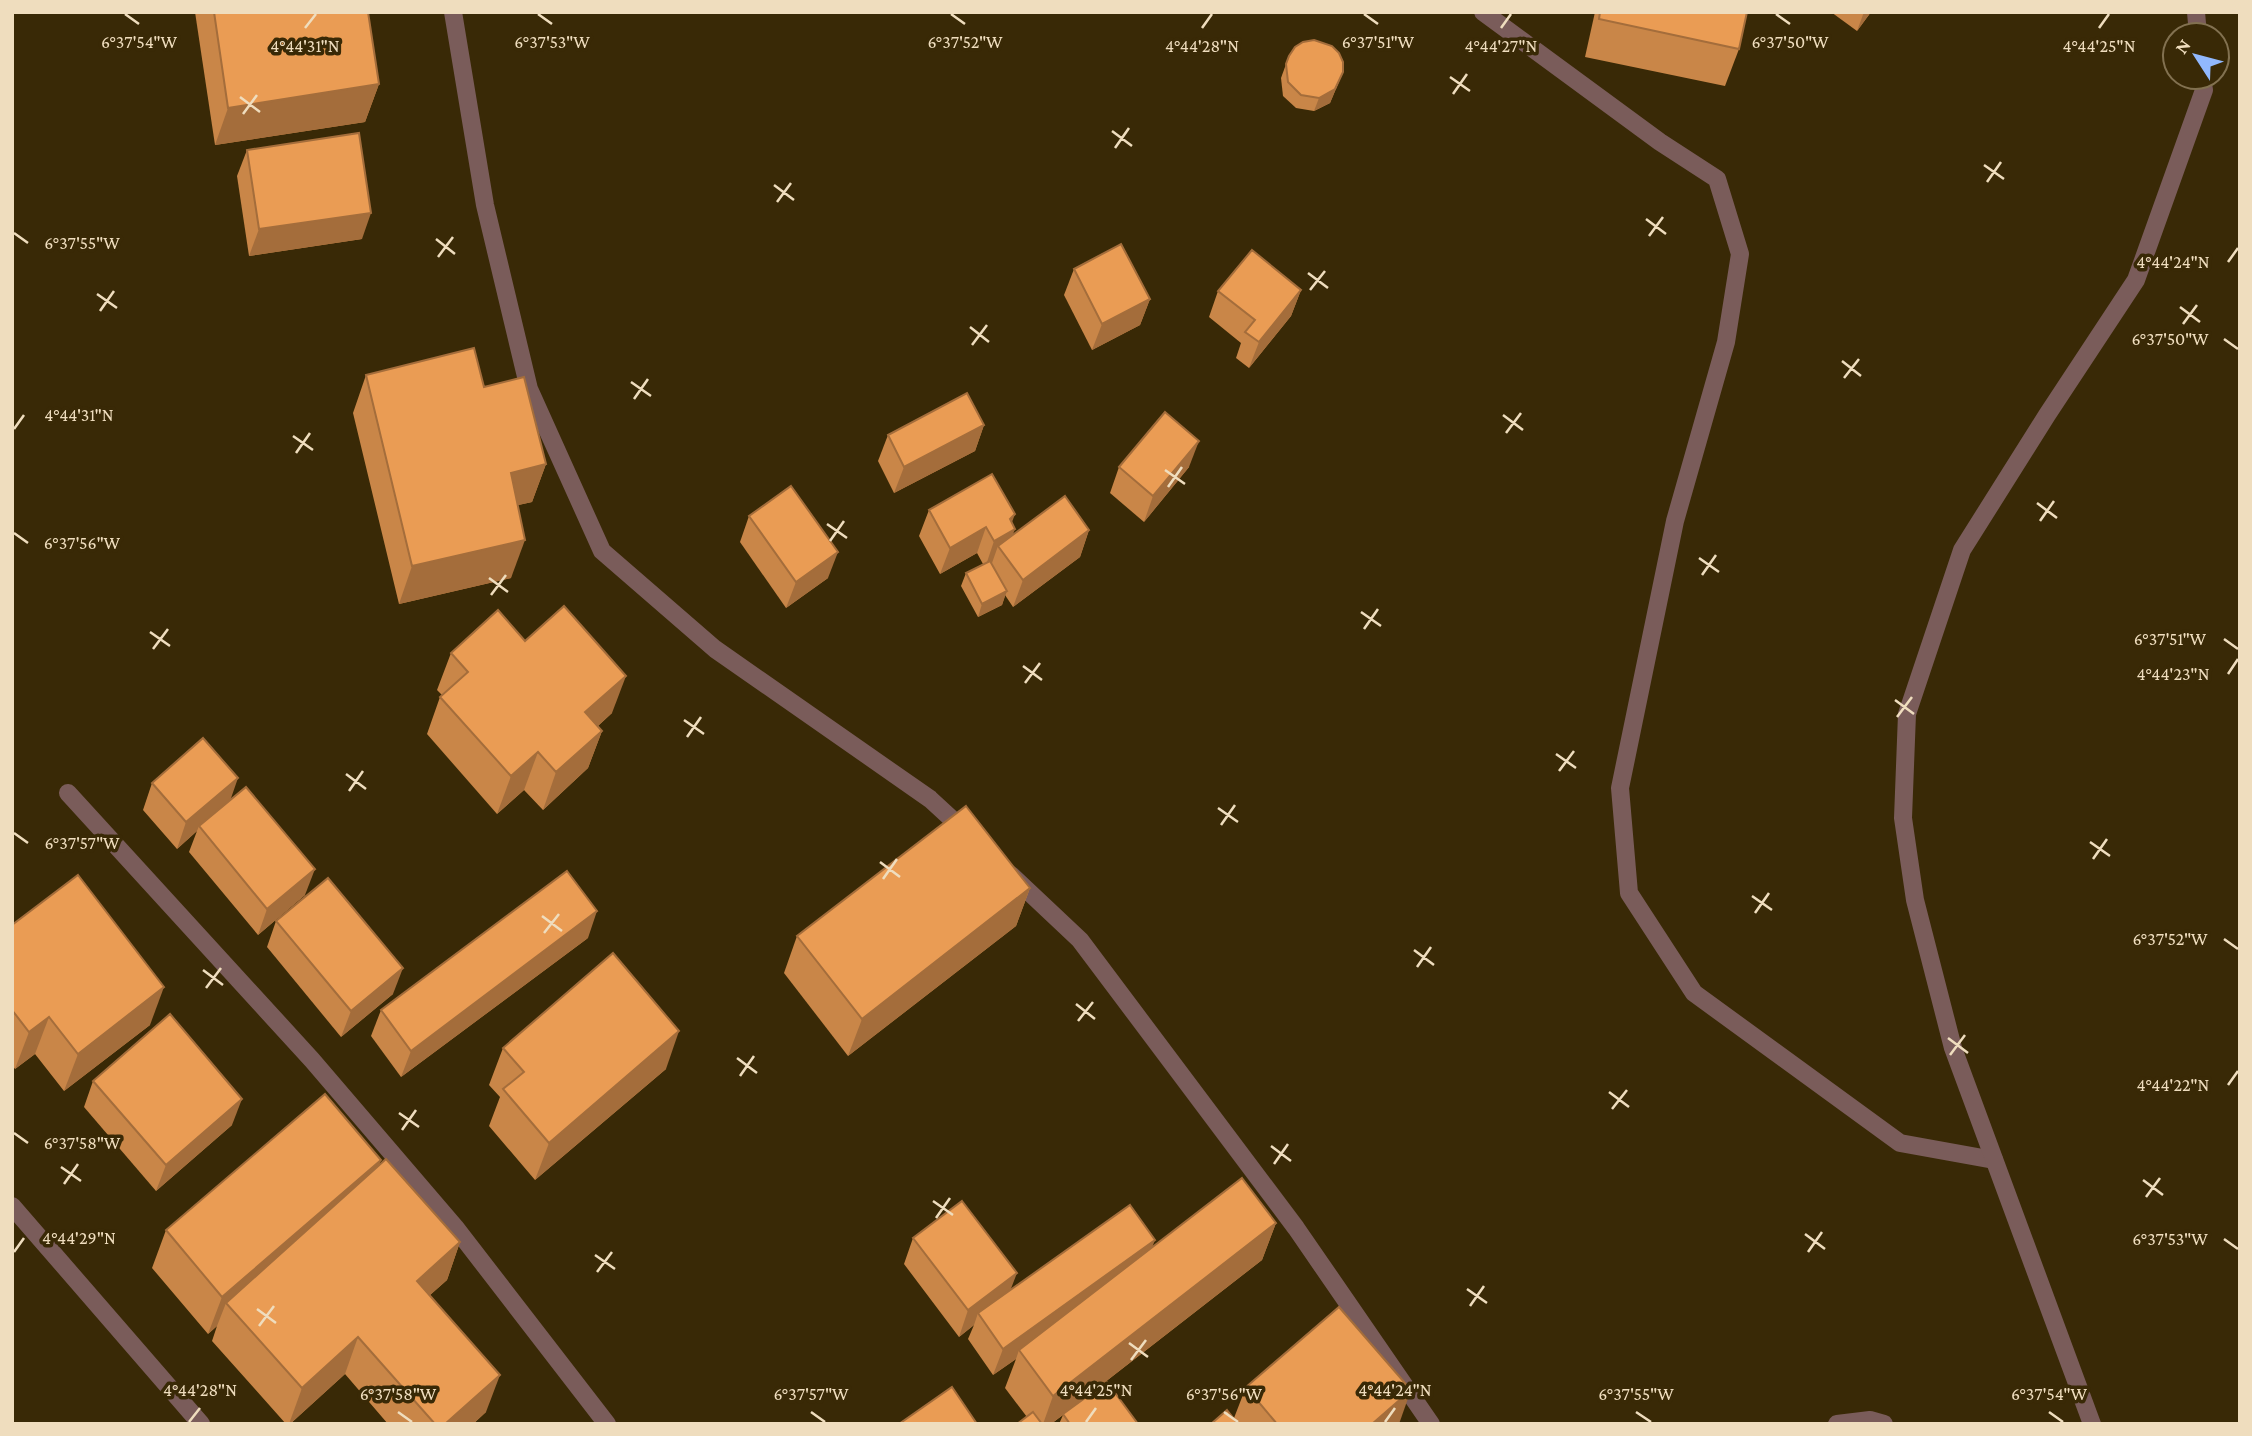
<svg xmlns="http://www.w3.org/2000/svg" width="2252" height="1436" viewBox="0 0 2252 1436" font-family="'Crimson Pro',serif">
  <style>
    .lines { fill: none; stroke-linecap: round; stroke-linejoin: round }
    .street { stroke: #7a5c5a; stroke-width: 18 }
    .wall { fill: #c98648 }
    .shaded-wall { fill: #a46d3b }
    .building { fill: #ea9c54; stroke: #a46d3b; stroke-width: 2 }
    .ticks { fill: none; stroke: #efddbe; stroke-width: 2.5 }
    .ticks-label { font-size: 18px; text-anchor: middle; fill: #efddbe; stroke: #392906; stroke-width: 7; stroke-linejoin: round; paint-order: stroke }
  </style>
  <rect width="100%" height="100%" fill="#392906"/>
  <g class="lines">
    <g class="street">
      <polyline points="453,12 485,205 529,389 602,551 715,649 930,799 968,834"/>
      <polyline points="1483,12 1660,142 1717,179 1740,254 1726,342 1675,521 1620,788 1629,893 1694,993 1900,1143 1994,1160"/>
      <polyline points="2196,12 2198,35"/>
      <polyline points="68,793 312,1060 455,1227 607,1424"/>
      <polyline points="1011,875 1080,940 1296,1228 1431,1424"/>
      <polyline points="12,1206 201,1424"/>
      <polyline points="1837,1424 1870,1420 1884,1424"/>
      <polyline points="2092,1424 1953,1048 1915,900 1903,818 1907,714 1962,550 2047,415 2136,280 2204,90 2202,77"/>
    </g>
  </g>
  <g class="wall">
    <polygon points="195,12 368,12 379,84 365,122 215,145"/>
    <polygon points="1595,12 1747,12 1739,49 1725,86 1585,57"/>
    <polygon points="1831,12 1871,12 1857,31"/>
    <polygon points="1289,56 1343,72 1330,103 1314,111 1296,108 1283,96 1281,78"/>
    <polygon points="247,150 362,239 249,256 237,176"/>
    <polygon points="1074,269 1150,299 1140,325 1092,350 1064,295"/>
    <polygon points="1301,290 1291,316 1249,368 1236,358 1241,343 1209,317 1218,291"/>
    <polygon points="366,375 484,387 546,464 532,502 518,505 511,578 399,604 353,413"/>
    <polygon points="984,425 975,451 894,493 878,461 888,435"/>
    <polygon points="1119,467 1189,467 1144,522 1110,493"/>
    <polygon points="929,510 1012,523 1013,535 1089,530 1080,557 1013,607 1005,595 1002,605 978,617 961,586 966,573 983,564 977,553 940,574 919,536"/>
    <polygon points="749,516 828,578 786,608 740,542"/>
    <polygon points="525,641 612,713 598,726 602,731 588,768 543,810 524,790 497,814 427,734 440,697 442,695 437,690 451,653"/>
    <polygon points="152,783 230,800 305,895 258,935 189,852 197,831 177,849 143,810"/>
    <polygon points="1030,888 1016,926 848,1056 784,973 797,936"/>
    <polygon points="276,921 393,994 341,1037 267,947"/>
    <polygon points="12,925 150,1025 64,1091 35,1054 15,1069 12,1065"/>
    <polygon points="588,938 401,1077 371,1036 381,1010"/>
    <polygon points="503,1048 666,1069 535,1180 489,1126 500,1097 489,1085"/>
    <polygon points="93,1081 232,1125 156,1191 84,1107"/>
    <polygon points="381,1160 378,1167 460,1242 447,1280 430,1295 486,1412 473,1424 388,1424 345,1374 290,1424 286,1424 212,1341 217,1326 208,1334 152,1268 166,1230"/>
    <polygon points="1276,1223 1262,1260 1082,1400 1138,1424 1059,1424 1063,1415 1051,1424 1017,1424 1027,1417 1005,1388 1016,1359 993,1375 968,1339 974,1325 959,1337 904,1264 913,1238 1011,1290 1152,1247"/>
    <polygon points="1246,1387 1399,1424 1211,1424 1234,1418"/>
  </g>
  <g class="shaded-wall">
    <polygon points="1864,12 1871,12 1857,31"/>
    <polygon points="1343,72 1330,103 1314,111 1319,98"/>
    <polygon points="379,84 365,122 215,145 228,108"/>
    <polygon points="371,213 362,239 249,256 259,229"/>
    <polygon points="1301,290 1291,316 1249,368 1259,342"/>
    <polygon points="1150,299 1140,325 1092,350 1102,324"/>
    <polygon points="984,425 975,451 894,493 904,467"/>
    <polygon points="1199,441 1189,467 1144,522 1153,496"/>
    <polygon points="546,464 532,502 497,510 511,473"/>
    <polygon points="1015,514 1008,533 1015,529 1005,556 998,546 992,563 985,568 994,541"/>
    <polygon points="986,527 977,553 940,574 950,548"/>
    <polygon points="1089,530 1080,557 1013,607 1023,580"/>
    <polygon points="525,540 511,578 399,604 412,566"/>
    <polygon points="838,552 828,578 786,608 796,582"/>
    <polygon points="1007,591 1002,605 978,617 982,604"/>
    <polygon points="626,676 612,713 571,750 585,712"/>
    <polygon points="602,731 588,768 543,810 556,772"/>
    <polygon points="538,752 524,790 497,814 511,776"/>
    <polygon points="238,778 229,804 199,826 197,831 177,849 186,822"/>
    <polygon points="315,869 305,895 258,935 267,909"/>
    <polygon points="1030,888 1016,926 848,1056 862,1019"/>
    <polygon points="597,911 588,938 401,1077 411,1051"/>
    <polygon points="403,968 393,994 341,1037 351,1011"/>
    <polygon points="164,987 150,1025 64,1091 78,1054"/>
    <polygon points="49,1017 35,1054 15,1069 29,1032"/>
    <polygon points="679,1031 666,1069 535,1180 549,1143"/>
    <polygon points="242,1099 232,1125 156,1191 166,1165"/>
    <polygon points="381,1160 367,1197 226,1303 217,1326 208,1334 222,1297"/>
    <polygon points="1276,1223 1262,1260 1051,1424 1043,1424 1053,1396"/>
    <polygon points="1155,1240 1145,1266 1019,1350 1016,1359 993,1375 1003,1349"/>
    <polygon points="460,1242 447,1280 403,1319 417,1281"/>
    <polygon points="1017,1273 1007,1299 978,1313 974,1325 959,1337 968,1310"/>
    <polygon points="358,1337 345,1374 290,1424 289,1424 302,1388"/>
    <polygon points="500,1375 486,1412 473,1424 445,1424"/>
    <polygon points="1411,1390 1399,1424 1372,1424"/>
  </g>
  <g class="building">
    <polygon points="214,12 368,12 379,84 228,108"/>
    <polygon points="1600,12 1747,12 1739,49 1599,19"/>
    <polygon points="1314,40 1332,46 1339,53 1343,62 1343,72 1335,89 1319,98 1301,95 1288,82 1286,64 1289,56 1295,47 1303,42"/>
    <polygon points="359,133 371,213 259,229 247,150"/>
    <polygon points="1121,244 1150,299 1102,324 1074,269"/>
    <polygon points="1252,250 1301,290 1259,342 1245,332 1255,320 1218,291"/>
    <polygon points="474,348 484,387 524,377 546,464 511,473 525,540 412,566 366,375"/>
    <polygon points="967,393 984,425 904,467 888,435"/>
    <polygon points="1165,412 1199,441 1153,496 1119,467"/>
    <polygon points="992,474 1015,514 1010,519 1015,529 994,541 986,527 950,548 929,510"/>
    <polygon points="791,486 838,552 796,582 749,516"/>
    <polygon points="1065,496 1089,530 1023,580 998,546"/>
    <polygon points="990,561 1007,591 982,604 966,573"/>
    <polygon points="564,606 626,676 585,712 602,731 556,772 538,752 511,776 440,697 468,672 451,653 498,610 525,641"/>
    <polygon points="203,738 238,778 186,822 152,783"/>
    <polygon points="246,787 315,869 267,909 199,826"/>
    <polygon points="966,806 1030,888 862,1019 797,936"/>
    <polygon points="567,871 597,911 411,1051 381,1010"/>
    <polygon points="78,875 164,987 78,1054 49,1017 29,1032 12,1010 12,925"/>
    <polygon points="328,878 403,968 351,1011 276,921"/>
    <polygon points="613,953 679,1031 549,1143 503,1089 524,1072 503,1048"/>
    <polygon points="170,1014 242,1099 166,1165 93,1081"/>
    <polygon points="325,1094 381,1160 222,1297 166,1230"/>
    <polygon points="386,1159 460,1242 417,1281 500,1375 445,1424 435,1424 358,1337 302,1388 226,1303"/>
    <polygon points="1242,1178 1276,1223 1053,1396 1019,1350"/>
    <polygon points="962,1201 1017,1273 968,1310 913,1238"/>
    <polygon points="1130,1205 1155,1240 1003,1349 978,1313"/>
    <polygon points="1339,1307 1411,1390 1372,1424 1277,1424 1246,1387"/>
    <polygon points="1107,1382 1138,1424 1070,1424 1063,1414"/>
    <polygon points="952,1387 977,1424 899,1424"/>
    <polygon points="1227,1410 1238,1424 1211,1424"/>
    <polygon points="1033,1412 1042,1424 1017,1424"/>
  </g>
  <path class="ticks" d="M125 14 139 24M538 14 552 24M951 14 965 24M1364 14 1378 24M1776 14 1790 24M305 28 316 14M1202 28 1212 14M1501 28 1511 14M2099 28 2109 14M1450 77 1470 91M1453 94 1467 74M240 97 260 112M243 114 257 95M1112 131 1132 146M1115 148 1129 128M1984 165 2004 179M1987 182 2001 162M774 185 794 200M777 202 791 183M1646 219 1666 234M14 233 28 243M1649 236 1663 217M436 239 455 254M438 257 453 237M2228 262 2238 248M1308 273 1328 288M1310 290 1325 271M97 294 117 308M2180 307 2200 322M100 311 114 291M2183 324 2197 305M970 327 989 342M2224 339 2238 349M972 345 987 325M1842 361 1861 376M1844 378 1859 359M631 382 651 396M634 399 648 379M1503 415 1523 430M14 429 24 415M1506 433 1521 413M293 436 313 450M296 453 310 433M1165 470 1185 484M1168 487 1182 467M2037 503 2057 518M2040 521 2054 501M827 524 847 538M14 533 28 543M830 541 844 521M1699 558 1719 572M1702 575 1716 555M489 578 508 592M491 595 506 575M1361 612 1381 626M1364 629 1378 609M150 632 170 646M2224 639 2238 649M153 649 168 629M1023 666 1042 680M2228 674 2238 659M1025 683 1040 663M1895 700 1914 714M1897 717 1912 697M684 720 704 734M687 737 701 717M1556 754 1576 768M1559 771 1574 751M346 774 366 789M349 791 363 771M1218 808 1238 822M1221 825 1235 805M14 833 28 843M2090 842 2110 856M2093 859 2107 839M880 862 900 877M883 879 897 859M1752 896 1772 910M1755 913 1769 893M542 916 562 931M544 933 559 914M2224 939 2238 949M1414 950 1434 965M1417 967 1431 947M203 970 223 985M206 988 221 968M1076 1004 1095 1019M1078 1021 1093 1002M1948 1038 1968 1053M1950 1055 1965 1035M737 1058 757 1073M740 1076 754 1056M2228 1085 2238 1071M1609 1092 1629 1107M1612 1109 1627 1090M399 1113 419 1127M402 1130 416 1110M14 1133 28 1143M1271 1146 1291 1161M1274 1164 1288 1144M61 1167 81 1181M2143 1180 2163 1195M64 1184 78 1164M2146 1197 2160 1178M933 1201 953 1215M936 1218 950 1198M1805 1234 1825 1249M2224 1239 2238 1249M14 1252 24 1238M1808 1252 1822 1232M595 1255 615 1269M597 1272 612 1252M1467 1289 1487 1303M1470 1306 1484 1286M257 1309 276 1323M259 1326 274 1306M1129 1343 1148 1357M1131 1360 1146 1340M398 1412 412 1422M811 1412 825 1422M1224 1412 1238 1422M1636 1412 1651 1422M2049 1412 2063 1422M189 1422 200 1408M1086 1422 1096 1408M1385 1422 1395 1408"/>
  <g class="ticks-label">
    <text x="139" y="48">6°37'54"W</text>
    <text x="965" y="48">6°37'52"W</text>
    <text x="552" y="48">6°37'53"W</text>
    <text x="1378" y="48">6°37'51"W</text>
    <text x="1790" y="48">6°37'50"W</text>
    <text x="305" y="52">4°44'31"N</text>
    <text x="1202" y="52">4°44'28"N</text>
    <text x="1501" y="52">4°44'27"N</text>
    <text x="2099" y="52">4°44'25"N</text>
    <text x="82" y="249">6°37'55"W</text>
    <text x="2173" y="268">4°44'24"N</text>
    <text x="2170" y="345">6°37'50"W</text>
    <text x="79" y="421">4°44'31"N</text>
    <text x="82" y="549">6°37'56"W</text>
    <text x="2170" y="645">6°37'51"W</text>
    <text x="2173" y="680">4°44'23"N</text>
    <text x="82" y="849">6°37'57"W</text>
    <text x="2170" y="945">6°37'52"W</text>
    <text x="2173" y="1091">4°44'22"N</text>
    <text x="82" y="1149">6°37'58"W</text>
    <text x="79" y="1244">4°44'29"N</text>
    <text x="2170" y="1245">6°37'53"W</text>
    <text x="200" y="1396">4°44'28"N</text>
    <text x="1096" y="1396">4°44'25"N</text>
    <text x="1395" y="1396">4°44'24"N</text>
    <text x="398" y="1400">6°37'58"W</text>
    <text x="811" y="1400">6°37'57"W</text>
    <text x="1224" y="1400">6°37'56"W</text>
    <text x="1636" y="1400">6°37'55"W</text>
    <text x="2049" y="1400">6°37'54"W</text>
  </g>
  <rect width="2252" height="1436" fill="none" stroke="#efddbe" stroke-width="28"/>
  <g transform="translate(2196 56) rotate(306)"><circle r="33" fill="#392906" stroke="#827150" stroke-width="2"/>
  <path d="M0-5L12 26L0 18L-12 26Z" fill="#91b8fd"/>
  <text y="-10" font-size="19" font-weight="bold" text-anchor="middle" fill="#efddbe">N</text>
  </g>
</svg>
